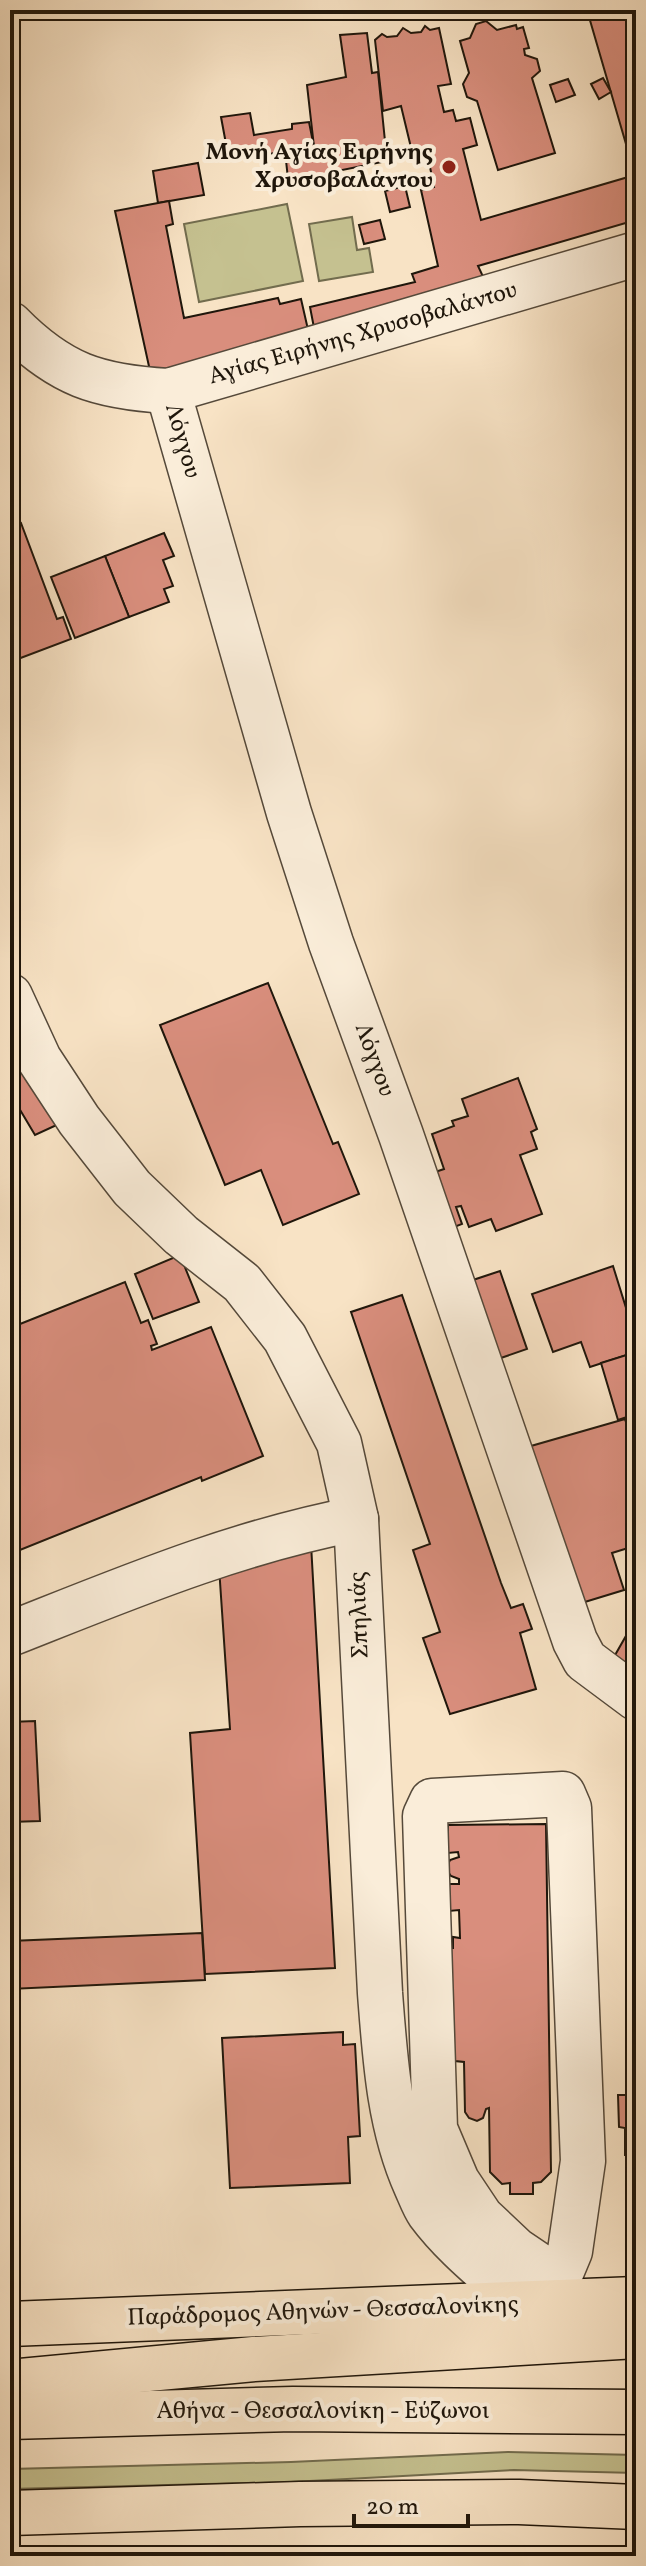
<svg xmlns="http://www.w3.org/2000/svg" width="646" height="2566" viewBox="0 0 646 2566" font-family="Vollkorn,serif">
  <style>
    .green { fill: #c5c190; stroke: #726c4e; stroke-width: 2 }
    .building { fill: #d98e7d; stroke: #1f160b; stroke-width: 2 }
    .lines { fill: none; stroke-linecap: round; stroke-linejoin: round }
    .minor-casing { stroke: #55493a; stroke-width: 47 }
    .major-casing { stroke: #1f160b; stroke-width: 47 }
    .highway-casing { stroke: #1f160b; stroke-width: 47 }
    .minor { stroke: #faedd9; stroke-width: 44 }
    .major { stroke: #f8e3c5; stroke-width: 44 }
    .highway { stroke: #f8e3c5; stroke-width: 44 }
    .poi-dot { fill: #8f2418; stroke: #faedd9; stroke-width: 3 }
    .labels { text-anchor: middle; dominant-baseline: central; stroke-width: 8; stroke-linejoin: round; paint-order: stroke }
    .poi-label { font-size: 24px; font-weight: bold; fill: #1f160b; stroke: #faedd9; text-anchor: end }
    .street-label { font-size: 24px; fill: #1f160b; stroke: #faedd9 }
  </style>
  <rect width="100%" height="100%" fill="#f8e3c5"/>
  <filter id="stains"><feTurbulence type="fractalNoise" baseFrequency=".0025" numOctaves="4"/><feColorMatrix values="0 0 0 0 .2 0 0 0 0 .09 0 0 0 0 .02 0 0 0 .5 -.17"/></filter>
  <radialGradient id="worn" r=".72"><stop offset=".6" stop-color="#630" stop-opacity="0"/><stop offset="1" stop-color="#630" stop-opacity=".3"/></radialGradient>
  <g class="green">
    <polygon points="287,204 303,281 199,302 184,224"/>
    <polygon points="352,217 357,250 369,248 373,272 319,281 309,224"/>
    <polygon points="508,2452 636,2455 636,2473 514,2470 291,2482 10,2489 10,2469 291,2462"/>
  </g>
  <g class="building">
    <polygon points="341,10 368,10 369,15 343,18"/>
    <polygon points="532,10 556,10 555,14 545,19 534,15"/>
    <polygon points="587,10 636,10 636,220 478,266 487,285 315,333 310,307 415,282 412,274 438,266 421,190 434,187 428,157 414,160 401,106 383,111 375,40 382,34 387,37 397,36 403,28 411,33 421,32 425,26 430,30 439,28 451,84 438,86 444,112 453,110 456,121 470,118 477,145 463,149 481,220 635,175"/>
    <polygon points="486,21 497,30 516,25 517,29 523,27 529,48 524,49 525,55 537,59 540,71 532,78 555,153 498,170 477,101 467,97 463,84 469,73 460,41 470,38 476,24"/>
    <polygon points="367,33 372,73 378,72 387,161 337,171 337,180 317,184 316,176 288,179 285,151 314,147 307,85 346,77 340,35"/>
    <polygon points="603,78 611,92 599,99 591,84"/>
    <polygon points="568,79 575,95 556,102 550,85"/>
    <polygon points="250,113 254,135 292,129 292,124 309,122 314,147 229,160 221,117"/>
    <polygon points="198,163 204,195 158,203 153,171"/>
    <polygon points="405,186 410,207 390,212 385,191"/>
    <polygon points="169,201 173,224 166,226 184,318 278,298 280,304 301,299 309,334 167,370 150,371 115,211"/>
    <polygon points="380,220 385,239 364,244 359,225"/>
    <polygon points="21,523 57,619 63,617 71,639 10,662 10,527"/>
    <polygon points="164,533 174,556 163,560 173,586 164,589 169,602 129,617 105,556"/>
    <polygon points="105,556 129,617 75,638 51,577"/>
    <polygon points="268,983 333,1144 338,1142 359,1194 283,1225 261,1170 225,1185 160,1025"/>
    <polygon points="10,1030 61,1123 35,1135 10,1093"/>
    <polygon points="518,1078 537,1129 531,1132 537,1149 520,1155 542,1214 496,1231 491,1219 469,1227 461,1206 456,1207 462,1224 449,1229 429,1174 444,1169 432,1134 454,1126 452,1121 468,1116 462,1099"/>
    <polygon points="180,1255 199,1302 153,1319 135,1274"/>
    <polygon points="613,1266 636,1340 636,1352 590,1367 581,1342 553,1352 532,1294"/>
    <polygon points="500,1271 527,1349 495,1360 467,1282"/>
    <polygon points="125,1282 141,1323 148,1320 157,1344 151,1346 152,1350 211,1327 263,1456 202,1481 201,1477 10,1554 10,1328"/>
    <polygon points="402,1295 501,1583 511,1608 523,1604 532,1629 520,1633 536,1689 450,1714 423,1638 440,1632 413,1550 430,1544 351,1312"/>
    <polygon points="636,1352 636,1414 618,1420 601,1363"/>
    <polygon points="625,1419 634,1448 636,1448 636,1583 628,1548 612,1553 624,1590 575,1605 524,1448"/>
    <polygon points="311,1544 335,1968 205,1974 190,1733 230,1729 219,1567"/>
    <polygon points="635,1620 636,1620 636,1679 610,1664"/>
    <polygon points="35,1721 40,1821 10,1822 10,1722"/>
    <polygon points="546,1824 551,2172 541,2182 533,2183 533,2194 510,2194 510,2183 502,2184 490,2172 489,2108 486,2109 483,2118 477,2121 469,2118 465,2112 464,2062 455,2061 455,2052 450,2052 448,1948 453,1948 453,1937 460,1938 459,1910 449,1911 449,1884 459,1884 459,1879 451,1876 446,1869 450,1860 459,1857 458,1852 448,1853 448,1825"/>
    <polygon points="202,1933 205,1980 10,1989 10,1941"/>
    <polygon points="633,2025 636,2025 636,2191 630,2183 636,2173 635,2155 625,2155 625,2128 619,2127 618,2095 634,2095"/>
    <polygon points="343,2032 343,2045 355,2044 360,2136 348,2137 350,2183 230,2188 222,2038"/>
  </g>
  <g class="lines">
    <g class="minor-casing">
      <g id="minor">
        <path d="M10 324C60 375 98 387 168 391L636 254"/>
        <polyline points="168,391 289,813 331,943 401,1135 575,1641 585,1660 636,1698"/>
        <path d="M10 996 39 1059 79 1120 132 1188 181 1235 242 1283 285 1338 339 1443 356 1519 380 1993C385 2058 389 2126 416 2186 420 2195 424 2206 429 2213 455 2248 491 2275 522 2304"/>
        <path d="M10 1634C124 1589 235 1542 356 1519"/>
        <polyline points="548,2304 570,2251 583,2161 569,1808 563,1794 432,1801 425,1816 435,2129 457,2181 481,2217 516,2250 559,2279"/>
      </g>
    </g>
    <g class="major-casing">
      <polyline id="major" points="10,2324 636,2299"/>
    </g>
    <g class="highway-casing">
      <g id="highway">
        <polyline points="10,2382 254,2359 636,2336"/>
        <polyline points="10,2417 293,2409 636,2412"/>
        <polyline points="10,2513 300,2504 519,2502 636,2507"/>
      </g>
    </g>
    <use href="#minor" class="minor"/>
    <use href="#major" class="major"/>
    <use href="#highway" class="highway"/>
  </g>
  <circle class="poi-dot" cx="449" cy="167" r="8"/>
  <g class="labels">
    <g class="poi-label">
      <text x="433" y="153">Μονή Αγίας Ειρήνης<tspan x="433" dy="28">Χρυσοβαλάντου</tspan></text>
    </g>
    <g class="street-label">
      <text transform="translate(363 334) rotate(-16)">Αγίας Ειρήνης Χρυσοβαλάντου</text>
      <text transform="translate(182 441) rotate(74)">Λόγγου</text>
      <text transform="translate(374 1060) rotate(70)">Λόγγου</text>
      <text transform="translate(360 1615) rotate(-92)">Σπηλιάς</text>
      <text transform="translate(323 2312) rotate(-2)">Παράδρομος Αθηνών - Θεσσαλονίκης</text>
      <text x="323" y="2412">Αθήνα - Θεσσαλονίκη - Εύζωνοι</text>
    </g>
  </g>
  <rect width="646" height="2566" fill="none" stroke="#f8e3c5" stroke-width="40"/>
  <rect x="12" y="12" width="622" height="2542" fill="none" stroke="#1f160b" stroke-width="4"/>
  <rect x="20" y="20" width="606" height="2526" fill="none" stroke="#1f160b" stroke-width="2"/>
  <path d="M354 2514v12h114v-12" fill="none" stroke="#1f160b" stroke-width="4"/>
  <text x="366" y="2514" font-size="24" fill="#1f160b" stroke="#faedd9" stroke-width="6" paint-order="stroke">20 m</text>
  <rect width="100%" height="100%" filter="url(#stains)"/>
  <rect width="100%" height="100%" fill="url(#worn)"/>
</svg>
